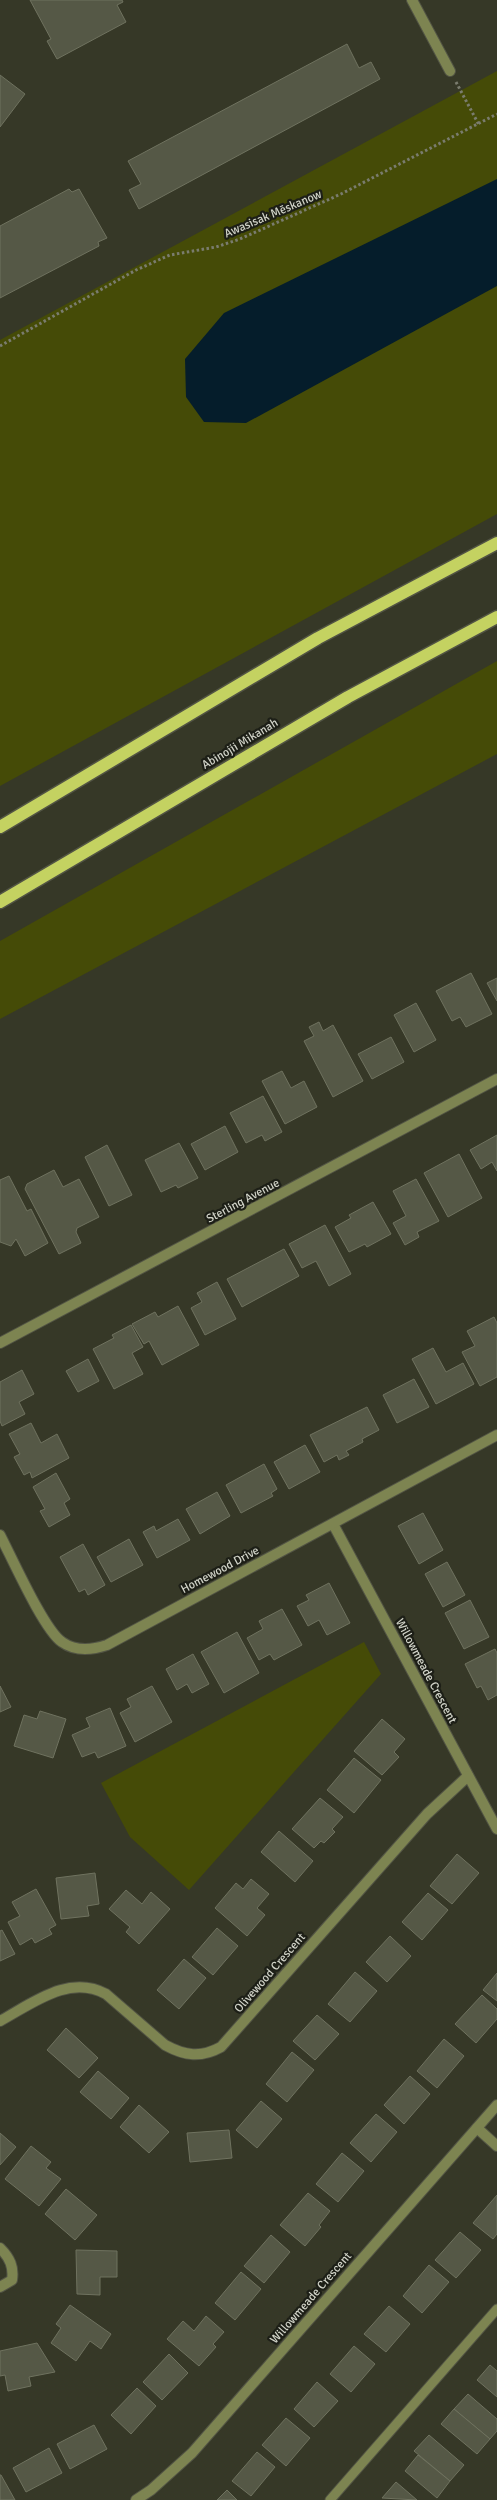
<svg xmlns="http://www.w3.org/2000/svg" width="497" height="2500" viewBox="0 0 497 2500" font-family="Signika,sans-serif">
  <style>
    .green { fill: #454b07 }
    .water { fill: #051d2b }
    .building { fill: #555846; stroke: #6f725f }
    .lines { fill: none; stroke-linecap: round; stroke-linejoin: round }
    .service-casing { stroke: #525444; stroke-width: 11 }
    .minor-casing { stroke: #525444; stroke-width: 12 }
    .primary-casing { stroke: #525444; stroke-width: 15 }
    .path { stroke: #7a7c6e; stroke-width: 3; stroke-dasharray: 2.5 2.5; stroke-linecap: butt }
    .service { stroke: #7d8451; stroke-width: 9 }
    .minor { stroke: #7d8451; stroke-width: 10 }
    .primary { stroke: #c4d261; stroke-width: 12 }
    .labels { text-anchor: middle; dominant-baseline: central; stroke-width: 4.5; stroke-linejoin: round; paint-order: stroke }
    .street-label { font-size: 12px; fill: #d1d3c8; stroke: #1d1f17 }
  </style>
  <rect width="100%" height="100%" fill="#363827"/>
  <g class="green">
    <polygon points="497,71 497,514 0,786 0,340"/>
    <polygon points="497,661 497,754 0,1019 0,941"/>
    <polygon points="364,1642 381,1674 189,1890 130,1837 101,1783"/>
  </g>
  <polygon class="water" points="497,179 497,286 246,423 204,422 186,397 185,359 224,313"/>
  <g class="building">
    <polygon points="30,0 122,0 123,2 117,5 126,22 57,59 47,41 51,39"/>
    <polygon points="347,44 359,68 371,62 380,79 139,209 129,190 141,184 128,161"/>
    <polygon points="0,75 25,94 0,127"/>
    <polygon points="69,189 72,192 79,189 107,238 98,242 99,246 0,298 0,226"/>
    <polygon points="471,973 492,1014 466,1027 460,1017 452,1021 436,991"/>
    <polygon points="497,978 497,1001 487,983"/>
    <polygon points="416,1003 436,1040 414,1052 394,1015"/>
    <polygon points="319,1022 323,1031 333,1025 363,1081 333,1097 304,1041 314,1036 309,1027"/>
    <polygon points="391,1037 404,1062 372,1079 358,1054"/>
    <polygon points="282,1071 291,1088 304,1081 317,1107 285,1124 262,1081"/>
    <polygon points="263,1096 282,1132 265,1141 262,1135 246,1143 230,1113"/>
    <polygon points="225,1126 238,1152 205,1170 191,1144"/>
    <polygon points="497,1135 497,1171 492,1162 481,1169 470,1150"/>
    <polygon points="179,1143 198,1178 178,1188 176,1185 161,1192 145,1160"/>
    <polygon points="107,1145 132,1195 109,1206 85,1157"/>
    <polygon points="459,1154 482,1198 448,1217 424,1173"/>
    <polygon points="54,1170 63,1187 79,1179 99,1217 77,1228 76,1232 81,1243 59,1254 25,1189 27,1184"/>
    <polygon points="9,1176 27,1211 31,1209 48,1243 25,1256 16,1239 11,1246 0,1242 0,1180"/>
    <polygon points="416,1179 439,1221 417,1232 419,1237 405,1245 393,1223 406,1216 393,1191"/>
    <polygon points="373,1202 391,1234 367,1247 365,1244 349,1252 335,1227 351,1218 349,1215"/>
    <polygon points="325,1225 351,1274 329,1286 316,1261 302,1268 289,1244"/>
    <polygon points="284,1249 299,1276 242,1307 227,1279"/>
    <polygon points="217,1282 236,1319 205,1335 191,1308 202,1302 197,1293"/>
    <polygon points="178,1306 199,1345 162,1365 149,1341 144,1344 132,1324 155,1312 158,1317"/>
    <polygon points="494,1317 497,1323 497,1377 480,1386 462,1352 475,1346 467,1331"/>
    <polygon points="131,1325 143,1347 132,1353 143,1374 114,1389 93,1349 114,1338 112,1335"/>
    <polygon points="433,1348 446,1372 463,1363 474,1384 436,1404 412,1359"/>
    <polygon points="88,1359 99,1381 78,1392 66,1371"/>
    <polygon points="22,1370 34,1394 19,1402 25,1414 2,1426 0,1421 0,1382"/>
    <polygon points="414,1379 429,1407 397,1423 383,1395"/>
    <polygon points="367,1407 379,1430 362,1439 363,1442 346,1451 349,1455 339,1460 337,1455 324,1462 310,1435"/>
    <polygon points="31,1423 41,1443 57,1434 69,1458 32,1478 30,1472 24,1475 14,1457 20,1454 9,1434"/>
    <polygon points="305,1445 320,1472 289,1489 274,1462"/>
    <polygon points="264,1464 277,1489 271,1493 273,1496 241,1513 226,1485"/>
    <polygon points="56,1473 70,1499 64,1503 70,1515 49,1527 40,1511 45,1509 33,1487"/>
    <polygon points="217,1492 230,1516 200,1534 186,1509"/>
    <polygon points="423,1513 443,1550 419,1564 398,1526"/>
    <polygon points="178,1519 190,1540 157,1558 143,1532 154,1526 156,1531"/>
    <polygon points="129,1539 143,1565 111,1582 97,1557"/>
    <polygon points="83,1544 105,1585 88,1595 85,1589 79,1592 60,1557"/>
    <polygon points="447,1562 465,1595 443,1607 425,1574"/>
    <polygon points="329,1583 350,1623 327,1635 319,1620 308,1626 297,1606 309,1600 306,1595"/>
    <polygon points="470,1600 489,1637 464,1649 445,1613"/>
    <polygon points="282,1609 302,1645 274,1660 270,1654 259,1660 247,1638 263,1629 259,1621"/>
    <polygon points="237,1632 259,1673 224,1693 201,1652"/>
    <polygon points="495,1649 497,1653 497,1695 488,1700 481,1686 477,1688 465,1664"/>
    <polygon points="193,1654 209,1684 192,1693 187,1684 177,1690 166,1669"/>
    <polygon points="0,1686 11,1707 0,1712"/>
    <polygon points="152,1686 172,1722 135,1742 120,1713 131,1707 127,1699"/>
    <polygon points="110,1708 126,1746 98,1758 95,1752 82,1757 72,1735 90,1727 86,1718"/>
    <polygon points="40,1711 66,1719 53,1758 14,1746 24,1715 37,1719"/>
    <polygon points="382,1719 405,1739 394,1752 399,1757 382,1775 354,1751"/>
    <polygon points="354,1758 381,1780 354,1813 327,1790"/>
    <polygon points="320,1798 343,1817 332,1829 335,1832 324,1843 321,1841 314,1848 292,1829"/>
    <polygon points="279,1831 313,1861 295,1882 261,1852"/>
    <polygon points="457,1854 479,1873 452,1904 430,1886"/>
    <polygon points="95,1873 99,1904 87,1906 89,1916 61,1919 56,1878"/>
    <polygon points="251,1879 269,1894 257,1908 265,1915 247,1936 215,1908 236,1883 243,1889"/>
    <polygon points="36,1889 56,1925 49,1929 52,1934 35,1943 32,1938 20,1945 8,1922 20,1916 12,1902"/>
    <polygon points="126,1890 142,1904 151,1892 170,1909 139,1944 126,1932 130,1927 109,1909"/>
    <polygon points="428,1893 448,1910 422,1940 402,1922"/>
    <polygon points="217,1928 238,1946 213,1975 192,1957"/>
    <polygon points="2,1930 15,1954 0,1961 0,1931"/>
    <polygon points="390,1936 411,1956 387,1982 366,1962"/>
    <polygon points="184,1959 206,1978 179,2009 157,1990"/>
    <polygon points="355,1972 377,1991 350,2022 328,2004"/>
    <polygon points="497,1973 497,2001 483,1990"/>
    <polygon points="482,1995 497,2009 497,2019 476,2043 455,2024"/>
    <polygon points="317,2015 339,2034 315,2060 293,2041"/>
    <polygon points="66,2028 98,2058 79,2078 47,2050"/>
    <polygon points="444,2039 464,2056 437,2088 417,2071"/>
    <polygon points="292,2052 314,2070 287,2102 266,2084"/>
    <polygon points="98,2071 129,2098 111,2119 80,2092"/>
    <polygon points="410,2076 430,2094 404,2124 384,2105"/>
    <polygon points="261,2101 282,2119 257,2148 236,2130"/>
    <polygon points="139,2105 169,2132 149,2153 120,2127"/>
    <polygon points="376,2114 397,2132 371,2162 350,2143"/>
    <polygon points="229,2130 232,2158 190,2162 187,2133"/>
    <polygon points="0,2133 16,2147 0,2165"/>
    <polygon points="31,2146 51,2162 46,2168 61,2179 39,2206 5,2179"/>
    <polygon points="342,2153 364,2171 338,2202 316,2184"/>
    <polygon points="66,2189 97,2215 75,2240 45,2214"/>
    <polygon points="308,2193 330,2211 319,2225 321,2227 305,2246 280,2225"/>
    <polygon points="497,2195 497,2234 493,2239 473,2223"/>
    <polygon points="460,2232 481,2250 456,2278 435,2260"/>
    <polygon points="271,2235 290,2252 264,2283 244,2266"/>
    <polygon points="76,2250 117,2251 117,2277 100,2277 100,2295 77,2294"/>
    <polygon points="429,2265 449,2282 422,2313 403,2296"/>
    <polygon points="241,2272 261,2289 235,2320 215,2303"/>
    <polygon points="70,2305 111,2334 101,2349 90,2341 76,2361 51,2343 61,2328 56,2324"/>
    <polygon points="389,2306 410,2324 386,2352 364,2334"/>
    <polygon points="206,2316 224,2332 213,2344 216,2347 199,2366 167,2339 183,2321 194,2331"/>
    <polygon points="37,2343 55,2372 29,2377 31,2386 8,2391 5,2375 0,2376 0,2351"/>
    <polygon points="354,2346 375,2364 351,2392 330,2374"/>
    <polygon points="169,2354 188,2373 162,2400 143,2382"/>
    <polygon points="490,2365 497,2371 497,2397 477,2380"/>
    <polygon points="317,2382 338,2401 314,2427 294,2409"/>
    <polygon points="137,2388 156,2406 131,2434 111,2415"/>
    <polygon points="468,2394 497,2419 497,2431 490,2439 454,2409"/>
    <polygon points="454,2409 490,2439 477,2454 441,2424"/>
    <polygon points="286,2418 310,2438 286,2466 262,2445"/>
    <polygon points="94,2425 107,2449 70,2469 57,2444"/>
    <polygon points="429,2435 464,2465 450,2481 414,2451"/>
    <polygon points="49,2448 62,2473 26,2492 13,2468"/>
    <polygon points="257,2452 275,2467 251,2496 232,2481"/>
    <polygon points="418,2455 450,2481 437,2498 405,2471"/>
    <polygon points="0,2475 1,2475 15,2500 0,2500"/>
    <polygon points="396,2482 417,2500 382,2498"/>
    <polygon points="227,2490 237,2500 217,2500"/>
  </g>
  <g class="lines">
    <g class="service-casing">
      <polyline id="service" points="330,2500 497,2309"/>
    </g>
    <g class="minor-casing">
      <g id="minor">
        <polyline points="412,0 450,71"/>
        <polyline points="0,1343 497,1079"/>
        <polyline points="333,1524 497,1829"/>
        <path d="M0 1535C12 1558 44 1630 62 1642 76 1652 92 1650 107 1645L497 1435"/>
        <path d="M0 2021C33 2003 69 1974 106 1994L165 2045C185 2056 201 2058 221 2047L427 1814 468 1776"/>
        <polyline points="477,2128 497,2146"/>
        <path d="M0 2248C10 2258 14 2267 12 2280L0 2287"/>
        <polyline points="136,2500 151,2490 192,2453 497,2105"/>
      </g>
    </g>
    <g class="primary-casing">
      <g id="primary">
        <polyline points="0,827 318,638 497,543"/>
        <polyline points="0,902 348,697 497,617"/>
      </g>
    </g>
    <g class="path">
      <polyline points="456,82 479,125"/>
      <polyline points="0,346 136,270 170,255 216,247 240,239 341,194 497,114"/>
    </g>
    <use href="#service" class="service"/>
    <use href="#minor" class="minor"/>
    <use href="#primary" class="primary"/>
  </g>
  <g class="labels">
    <g class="street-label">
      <text transform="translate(273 214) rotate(-23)">Awasisak Mēskanow</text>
      <text transform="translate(240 744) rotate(-31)">Abinojii Mikanah</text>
      <text transform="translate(243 1201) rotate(-28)">Sterling Avenue</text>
      <text transform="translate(220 1570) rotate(-28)">Homewood Drive</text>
      <text transform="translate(426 1671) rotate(62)">Willowmeade Crescent</text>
      <text transform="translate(270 1973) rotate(-49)">Olivewood Crescent</text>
      <text transform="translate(311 2298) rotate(-49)">Willowmeade Crescent</text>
    </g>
  </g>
</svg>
